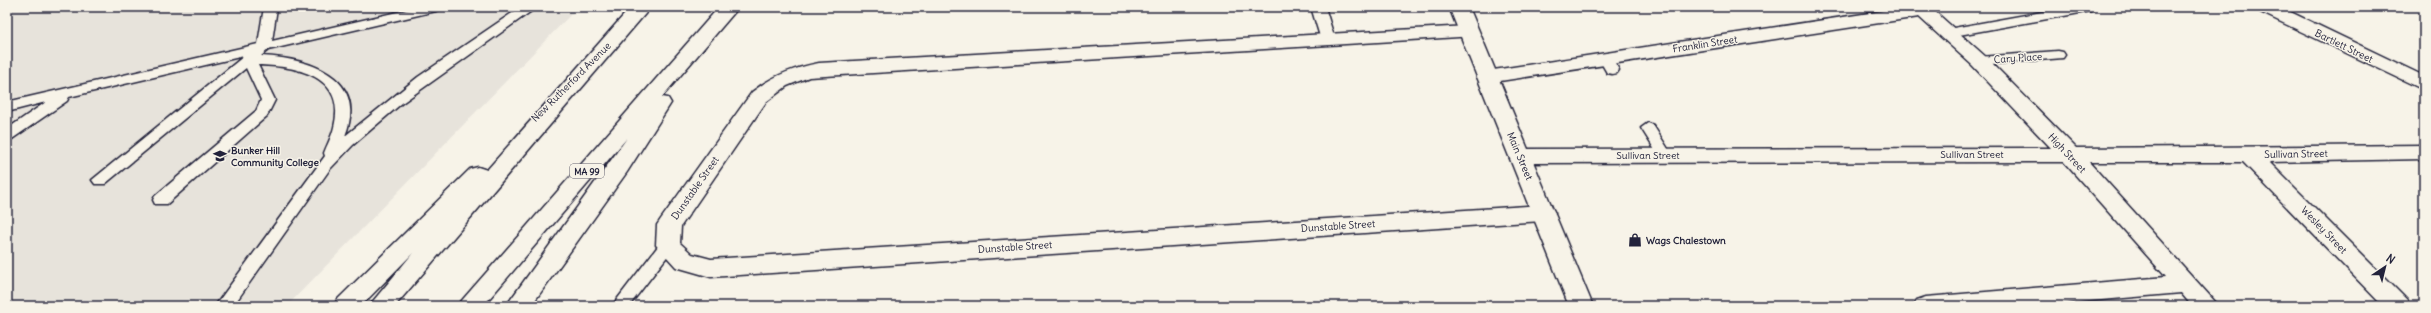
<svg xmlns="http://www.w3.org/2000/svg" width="2431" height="313" viewBox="0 0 2431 313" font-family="Delius,sans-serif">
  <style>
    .built { fill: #e7e3db }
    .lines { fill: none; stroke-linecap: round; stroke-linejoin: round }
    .service-casing { stroke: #22223b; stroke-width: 3 }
    .minor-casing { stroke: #22223b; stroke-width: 3 }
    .secondary-casing { stroke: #22223b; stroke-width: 3 }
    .primary-casing { stroke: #22223b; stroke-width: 3 }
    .service { fill: #f7f3e8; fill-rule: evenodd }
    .minor { fill: #f7f3e8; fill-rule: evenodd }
    .secondary { fill: #f7f3e8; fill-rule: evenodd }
    .primary { fill: #f7f3e8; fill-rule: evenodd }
    .labels { text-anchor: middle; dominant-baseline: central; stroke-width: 3; stroke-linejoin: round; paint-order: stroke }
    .shield { fill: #f7f3e8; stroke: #62616f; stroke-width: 1 }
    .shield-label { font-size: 9px; font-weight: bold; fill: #22223b }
    .street-label { font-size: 10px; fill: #22223b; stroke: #f7f3e8 }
    .poi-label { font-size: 10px; font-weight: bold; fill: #22223b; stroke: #f7f3e8; text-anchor: start }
  </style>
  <rect width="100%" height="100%" fill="#f7f3e8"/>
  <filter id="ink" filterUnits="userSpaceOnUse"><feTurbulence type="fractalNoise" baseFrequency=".025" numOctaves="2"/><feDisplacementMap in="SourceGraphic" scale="8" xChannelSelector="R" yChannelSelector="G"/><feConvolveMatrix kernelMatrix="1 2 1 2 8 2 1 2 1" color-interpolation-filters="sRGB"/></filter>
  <g filter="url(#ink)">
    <polygon class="built" points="7,7 578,7 287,306 7,306"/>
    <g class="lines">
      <g class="service-casing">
        <g id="service">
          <path d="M264 7 277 8 272 41 419 7H443L436 11 268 50 261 56C307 58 369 76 345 136L418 77 521 7H537L402 103 353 145 330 169 233 306H215L325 156 324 153C327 145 332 136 334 127 347 76 297 66 258 65L275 100 267 116 167 204H155L153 200 155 196 256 111 261 100 246 68 105 184H95L92 180 244 56 69 97 67 101 12 139 7 141V129L46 102 7 112V102L258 44Z"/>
          <polygon points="1311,7 1325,7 1335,40 1333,43 1323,43 1321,40"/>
          <polygon points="2069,7 2098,7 2091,11 1948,37 1941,33 1948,29"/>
          <polygon points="2058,51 2063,52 2065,55 2063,58 1979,65 1972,61 1979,57"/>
          <polygon points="1606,55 1611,56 1619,70 1617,73 1612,74 1607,73 1599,59"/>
          <polygon points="1648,123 1653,125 1670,152 1672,155 1670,158 1660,158 1641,128"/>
          <polygon points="668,239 674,241 676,245 629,306 612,306 662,241"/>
        </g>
      </g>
      <g class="minor-casing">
        <g id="minor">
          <polygon points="1909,7 1930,7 1986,57 2076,148 2424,145 2424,159 2269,162 2407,300 2410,306 2383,306 2243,162 2089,162 2219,306 2192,306 2181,293 2033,306 1914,306 1917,300 1926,297 2166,277 2064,162 1521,163 1513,161 1510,156 1513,151 1521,149 2051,148 1972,65 1919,17 1487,83 1480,81 1477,77 1480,73 1487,71"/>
          <polygon points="2255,7 2280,7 2424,76 2424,90 2258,11"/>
          <path d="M1468 26 1475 28 1478 32 1475 36 809 77 787 86 766 102 681 226 680 243 692 254 711 259 1543 205 1551 207 1555 213 1551 219 1543 221 711 277 676 267 656 245 657 225 661 219 752 92C772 76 793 68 819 63Z"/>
        </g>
      </g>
      <g class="secondary-casing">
        <polygon id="secondary" points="1449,7 1469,7 1593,306 1569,306"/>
      </g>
      <g class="primary-casing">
        <g id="primary">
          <polygon points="631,7 651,7 395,306 369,306 413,253 361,306 334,306 337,300 470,169 478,167 487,170"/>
          <polygon points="719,7 739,7 662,97 668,98 671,103 627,172 531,306 506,306 627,138 483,306 457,306"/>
        </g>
      </g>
      <use href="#service" class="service"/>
      <use href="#minor" class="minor"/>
      <use href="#secondary" class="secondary"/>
      <use href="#primary" class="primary"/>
    </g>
  </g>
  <defs>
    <g id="university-bare" transform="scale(1.08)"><path d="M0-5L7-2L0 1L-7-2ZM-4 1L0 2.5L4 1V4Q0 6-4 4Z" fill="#22223b" stroke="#f7f3e8" stroke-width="2.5" paint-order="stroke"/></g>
    <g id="shop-bare" transform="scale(1.08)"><path d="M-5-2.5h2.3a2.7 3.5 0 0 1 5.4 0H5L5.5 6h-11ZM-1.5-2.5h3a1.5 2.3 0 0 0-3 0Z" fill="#22223b" stroke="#f7f3e8" stroke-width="2.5" paint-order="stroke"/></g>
  </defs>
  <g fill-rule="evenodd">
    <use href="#university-bare" x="220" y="156"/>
    <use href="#shop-bare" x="1635" y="240"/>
  </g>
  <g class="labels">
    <rect class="shield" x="570" y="164" width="34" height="14" rx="3"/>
    <g class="shield-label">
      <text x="587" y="171">MA 99</text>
    </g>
    <g class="street-label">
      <text transform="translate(1705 44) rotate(-9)">Franklin Street</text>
      <text transform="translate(2344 46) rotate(26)">Bartlett Street</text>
      <text transform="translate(2018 58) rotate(-4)">Cary Place</text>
      <text transform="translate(571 82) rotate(-45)">New Rutherford Avenue</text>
      <text transform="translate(2067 153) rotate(47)">High Street</text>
      <text x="1972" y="154">Sullivan Street</text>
      <text transform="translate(2296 154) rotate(-1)">Sullivan Street</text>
      <text x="1648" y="155">Sullivan Street</text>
      <text transform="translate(1520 156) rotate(67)">Main Street</text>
      <text transform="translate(695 188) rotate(-55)">Dunstable Street</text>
      <text transform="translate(1338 226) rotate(-4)">Dunstable Street</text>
      <text transform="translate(2324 230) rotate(46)">Wesley Street</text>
      <text transform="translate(1015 247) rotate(-4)">Dunstable Street</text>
    </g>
    <g class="poi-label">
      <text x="231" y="150">Bunker Hill<tspan x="231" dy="12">Community College</tspan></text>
      <text x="1646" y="240">Wags Chalestown</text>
    </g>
  </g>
  <rect width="2431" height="313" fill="none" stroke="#f7f3e8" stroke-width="24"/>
  <rect x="12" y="12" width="2407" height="289" fill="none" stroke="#22223b" stroke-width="1.5" filter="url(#ink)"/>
  <g transform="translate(2385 267) rotate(35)" stroke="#f7f3e8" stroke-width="3" paint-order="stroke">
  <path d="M0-3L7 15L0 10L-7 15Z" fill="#22223b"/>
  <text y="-6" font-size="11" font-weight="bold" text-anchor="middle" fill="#22223b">N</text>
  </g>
</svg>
